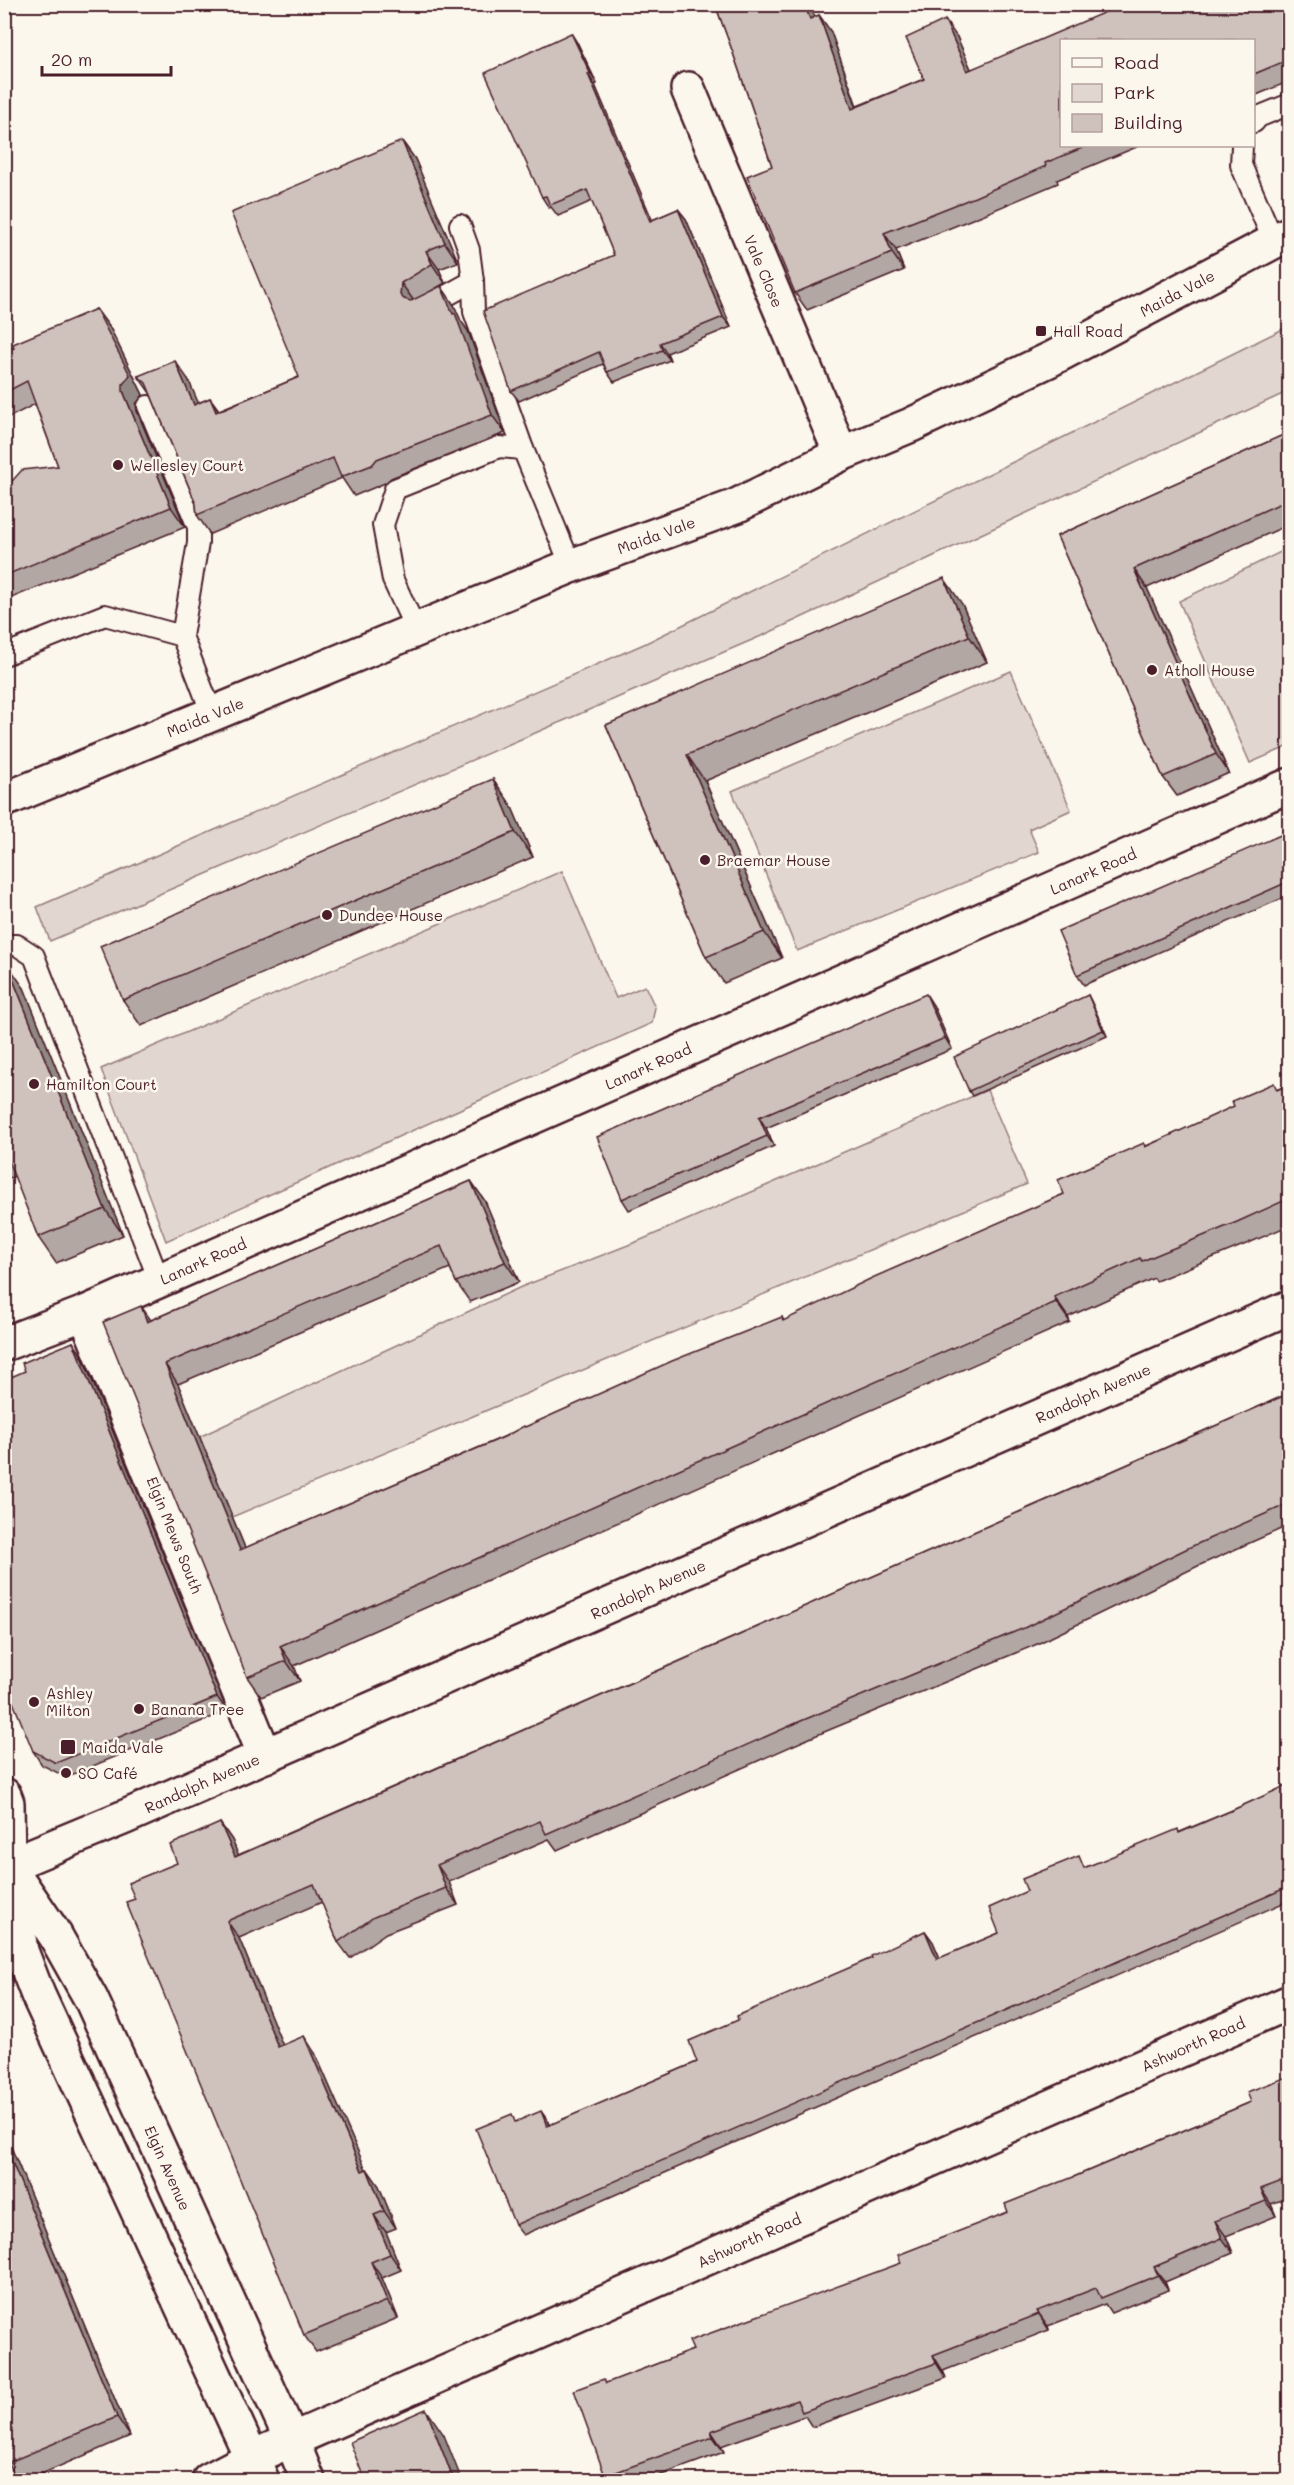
<svg xmlns="http://www.w3.org/2000/svg" width="1294" height="2485" viewBox="0 0 1294 2485" font-family="Mali,sans-serif">
  <style>
    .green { fill: #e2d7d0; stroke: #967b7e; stroke-width: 1.5 }
    .lines { fill: none; stroke-linecap: round; stroke-linejoin: round }
    .lane-casing { stroke: #4a1f2b; stroke-width: 24 }
    .street-casing { stroke: #4a1f2b; stroke-width: 38 }
    .secondary-casing { stroke: #4a1f2b; stroke-width: 38 }
    .primary-casing { stroke: #4a1f2b; stroke-width: 38 }
    .lane { stroke: #fbf7ec; stroke-width: 20 }
    .street { stroke: #fbf7ec; stroke-width: 33 }
    .secondary { stroke: #fbf7ec; stroke-width: 33 }
    .primary { stroke: #fbf7ec; stroke-width: 33 }
    .wall { fill: #b2a7a2; stroke: #4a1f2b; stroke-width: 1.5 }
    .shaded-wall { fill: #918884; stroke: #4a1f2b; stroke-width: 1.5 }
    .building { fill: #cfc2bc; stroke: #4a1f2b; stroke-width: 1.5 }
    .poi-dot { fill: #4a1f2b; stroke: #fbf7ec; stroke-width: 2 }
    .labels { text-anchor: middle; dominant-baseline: central; stroke-width: 5; stroke-linejoin: round; paint-order: stroke }
    .street-label { font-size: 15px; fill: #4a1f2b; stroke: #fbf7ec }
    .poi-label { font-size: 15px; fill: #4a1f2b; stroke: #fbf7ec; text-anchor: start }
  </style>
  <rect width="100%" height="100%" fill="#fbf7ec"/>
  <filter id="ink" filterUnits="userSpaceOnUse"><feTurbulence type="fractalNoise" baseFrequency=".0167" numOctaves="2"/><feDisplacementMap in="SourceGraphic" scale="12" xChannelSelector="R" yChannelSelector="G"/><feConvolveMatrix kernelMatrix="1 2 1 2 8 2 1 2 1" color-interpolation-filters="sRGB"/></filter>
  <g filter="url(#ink)">
    <g class="green">
      <polygon points="1289,326 1289,391 766,634 50,941 37,907 644,644"/>
      <polygon points="1289,548 1289,746 1250,763 1179,601"/>
      <polygon points="1011,671 1071,810 1029,829 1039,852 797,951 732,791"/>
      <polygon points="562,871 616,998 645,986 655,1007 652,1023 166,1241 101,1069"/>
      <polygon points="987,1090 1027,1184 232,1517 199,1437 521,1287 641,1240"/>
    </g>
    <g class="lines">
      <g class="lane-casing">
        <g id="lane">
          <polyline points="1254,122 1258,117 1290,104"/>
          <polyline points="1242,146 1241,165 1274,242"/>
          <polyline points="460,225 469,250 473,281 474,312 523,449"/>
          <polyline points="426,307 473,281"/>
          <polyline points="148,406 198,527 198,543 182,636"/>
          <polyline points="416,630 393,580 383,525 395,489 499,447 523,449 571,566"/>
          <polyline points="4,655 105,615 182,636 212,714"/>
          <polyline points="4,945 17,945 34,956 159,1280"/>
        </g>
      </g>
      <g class="street-casing">
        <g id="street">
          <polyline points="688,89 841,454"/>
          <polyline points="85,1313 265,1756"/>
          <polyline points="4,1344 85,1313 1290,785"/>
          <polyline points="4,1867 125,1817 1290,1307"/>
          <polyline points="209,2480 253,2457 1290,2002"/>
        </g>
      </g>
      <g class="secondary-casing">
        <g id="secondary">
          <polyline points="4,1795 7,1803 8,1865 21,1951 38,1995 262,2480"/>
          <polyline points="13,1873 55,1935 91,1999 292,2441 308,2480"/>
        </g>
      </g>
      <g class="primary-casing">
        <polyline id="primary" points="4,800 571,566 736,506 841,454 911,425 1051,359 1290,233"/>
      </g>
      <use href="#lane" class="lane"/>
      <use href="#street" class="street"/>
      <use href="#secondary" class="secondary"/>
      <use href="#primary" class="primary"/>
    </g>
    <g class="wall">
      <polygon points="715,4 810,4 814,17 819,15 831,32 857,106 924,79 957,37 971,69 1290,4 1290,81 1254,96 1254,40 1062,146 1139,146 1057,180 1058,183 987,213 896,250 904,270 807,310 795,293 772,166 731,47"/>
      <polygon points="578,44 597,84 595,85 652,220 678,209 686,219 731,327 667,353 670,360 614,382 607,372 603,364 519,401 511,391 614,255 592,201 558,216 551,207 549,208 542,197"/>
      <polygon points="402,141 415,159 458,262 439,269 445,283 428,293 441,286 454,305 461,321 468,331 505,433 391,478 385,483 354,496 342,478 210,534 197,515 196,504 150,393 138,376 188,379 198,403 210,398 219,410 299,377"/>
      <polygon points="96,309 110,328 143,395 136,404 137,411 185,527 4,601 4,490 58,466 35,404 4,420 4,352"/>
      <polygon points="1290,432 1290,524 1147,588 1229,773 1177,796 1163,777 1057,536"/>
      <polygon points="962,604 987,662 705,781 782,958 724,983 706,957 606,725"/>
      <polygon points="493,779 511,805 533,857 141,1026 123,1000"/>
      <polygon points="1290,831 1290,895 1084,985 1077,975"/>
      <polygon points="4,963 24,988 123,1235 56,1263 38,1237 15,1176 4,1180"/>
      <polygon points="1088,995 1091,1001 1107,1036 972,1096 969,1091"/>
      <polygon points="933,1005 952,1049 766,1128 774,1146 629,1210 622,1199"/>
      <polygon points="1290,1084 1290,1225 1251,1242 1156,1281 1154,1278 1068,1317 1070,1322 294,1666 300,1681 261,1697 247,1677 151,1320 471,1181 485,1201 519,1282 470,1302 456,1282 450,1268 178,1384 245,1548 782,1317 784,1321 1064,1194 1144,1143 1146,1146"/>
      <polygon points="73,1342 82,1356 227,1711 66,1777 42,1765 33,1751 25,1371"/>
      <polygon points="1290,1393 1290,1525 1200,1565 1035,1645 812,1737 557,1850 549,1839 449,1882 458,1905 386,1933 350,1958 338,1942 322,1902 239,1938 282,2045 315,2053 366,2170 367,2169 379,2186 396,2228 386,2232 401,2270 382,2278 398,2318 316,2352 304,2335 135,1899 177,1863 220,1823 232,1840 238,1855"/>
      <polygon points="1290,1784 1290,1900 523,2235 515,2225 517,2121 548,2121 550,2125 697,2062 738,2020 872,1958 925,1931 933,1942 940,1958 999,1933 1086,1867 1180,1832 1235,1809"/>
      <polygon points="1290,2076 1290,2197 1271,2204 1276,2216 1226,2236 1233,2253 1165,2282 1168,2290 1111,2313 1105,2304 1048,2326 1049,2330 943,2371 946,2378 812,2427 805,2416 721,2446 724,2452 645,2481 609,2481 605,2476 607,2383 693,2350 901,2263 1008,2212 1076,2176 1251,2102"/>
      <polygon points="4,2130 130,2436 25,2481 19,2481 8,2464 4,2466"/>
    </g>
    <g class="shaded-wall">
      <polygon points="804,4 810,4 822,36 810,19"/>
      <polygon points="819,15 831,32 863,126 852,109"/>
      <polygon points="945,20 957,37 979,88 967,71"/>
      <polygon points="571,33 578,44 597,84 590,73"/>
      <polygon points="588,74 595,85 657,231 650,221"/>
      <polygon points="402,141 415,159 458,262 445,243"/>
      <polygon points="678,209 686,219 731,327 723,317"/>
      <polygon points="884,233 896,250 904,270 892,253"/>
      <polygon points="426,251 439,269 445,283 432,264"/>
      <polygon points="401,283 414,301 413,313 400,295"/>
      <polygon points="441,286 454,305 461,321 468,331 505,433 492,415"/>
      <polygon points="96,309 110,328 143,395 136,404 137,411 185,527 171,507 123,391"/>
      <polygon points="660,343 667,353 670,360 662,350"/>
      <polygon points="175,361 188,379 207,423 194,405"/>
      <polygon points="210,398 223,417 216,412"/>
      <polygon points="1134,569 1147,588 1229,773 1216,754"/>
      <polygon points="944,578 962,604 987,662 969,636"/>
      <polygon points="687,755 705,781 782,958 764,932"/>
      <polygon points="493,779 511,805 533,857 515,832"/>
      <polygon points="6,962 24,988 123,1235 105,1209"/>
      <polygon points="926,994 933,1005 952,1049 945,1038"/>
      <polygon points="1088,995 1091,1001 1107,1036 1103,1030"/>
      <polygon points="759,1117 766,1128 774,1146 767,1136"/>
      <polygon points="471,1181 485,1201 519,1282 505,1262"/>
      <polygon points="1054,1297 1068,1317 1070,1322 1056,1302"/>
      <polygon points="141,1306 155,1326 147,1322"/>
      <polygon points="73,1342 82,1356 227,1711 217,1697"/>
      <polygon points="165,1364 178,1384 254,1570 240,1550"/>
      <polygon points="280,1646 294,1666 300,1681 286,1661"/>
      <polygon points="220,1823 232,1840 246,1874 235,1857"/>
      <polygon points="437,1865 449,1882 458,1905 446,1888"/>
      <polygon points="227,1921 239,1938 290,2063 278,2047"/>
      <polygon points="925,1931 933,1942 945,1970 937,1959"/>
      <polygon points="304,2036 315,2053 374,2188 362,2171"/>
      <polygon points="541,2111 548,2121 555,2136 547,2126"/>
      <polygon points="4,2130 130,2436 117,2417 4,2143"/>
      <polygon points="367,2169 379,2186 396,2228 384,2211"/>
      <polygon points="1261,2189 1271,2204 1276,2216 1266,2201"/>
      <polygon points="374,2215 386,2232 401,2270 390,2254"/>
      <polygon points="1215,2221 1226,2236 1233,2253 1222,2238"/>
      <polygon points="371,2262 382,2278 398,2318 387,2301"/>
      <polygon points="1154,2267 1165,2282 1168,2290 1158,2275"/>
      <polygon points="1037,2311 1048,2326 1049,2330 1039,2314"/>
      <polygon points="933,2355 943,2371 946,2378 936,2363"/>
      <polygon points="426,2409 444,2435 462,2481 454,2481"/>
      <polygon points="711,2431 721,2446 724,2452 713,2437"/>
    </g>
    <g class="building">
      <polygon points="715,4 804,4 810,19 819,15 852,109 924,79 906,38 945,20 967,71 1124,4 1290,4 1290,59 1254,74 1254,40 1062,40 1062,146 1087,146 1045,163 1046,166 975,197 884,233 892,253 795,293 747,176 772,166 731,47"/>
      <polygon points="571,33 590,73 588,74 650,221 678,209 723,317 660,343 662,350 607,372 599,352 511,391 483,311 614,255 587,190 550,205 546,196 542,197 485,73"/>
      <polygon points="402,141 445,243 426,251 432,264 401,283 400,295 404,299 411,301 441,286 453,314 455,313 492,415 377,459 372,465 341,477 333,458 197,515 196,504 146,383 138,376 175,361 194,405 210,398 216,412 299,377 231,213"/>
      <polygon points="96,309 130,375 123,384 123,391 171,507 4,576 4,490 22,470 58,466 27,381 4,393 4,352 14,348 13,344"/>
      <polygon points="1290,432 1290,499 1134,569 1216,754 1163,777 1057,536"/>
      <polygon points="944,578 969,636 687,755 764,932 706,957 606,725"/>
      <polygon points="493,779 515,832 123,1000 100,946"/>
      <polygon points="1290,831 1290,881 1077,975 1058,931"/>
      <polygon points="6,962 105,1209 38,1237 4,1150 4,963"/>
      <polygon points="926,994 945,1038 759,1117 767,1136 622,1199 597,1137"/>
      <polygon points="1088,995 1103,1030 969,1091 954,1057"/>
      <polygon points="1274,1083 1277,1090 1290,1084 1290,1198 1237,1222 1142,1261 1140,1258 1054,1297 1056,1302 280,1646 286,1661 247,1677 103,1322 141,1306 147,1322 471,1181 505,1262 456,1282 441,1246 165,1364 240,1550 504,1437 524,1426 525,1427 672,1361 782,1317 783,1321 872,1278 1064,1194 1058,1180 1144,1143 1145,1147 1234,1106 1232,1101"/>
      <polygon points="73,1342 217,1697 56,1763 33,1751 4,1680 4,1380 25,1371 22,1363"/>
      <polygon points="1290,1393 1290,1503 1188,1548 1024,1628 801,1721 546,1834 540,1821 437,1865 446,1888 374,1917 338,1942 314,1884 227,1921 278,2047 304,2036 362,2171 367,2169 384,2211 374,2215 390,2254 371,2262 387,2301 304,2335 126,1902 135,1899 128,1883 177,1863 170,1845 220,1823 235,1857"/>
      <polygon points="1290,1784 1290,1886 515,2225 476,2129 512,2114 515,2122 541,2111 547,2126 697,2062 689,2041 738,2020 737,2016 872,1958 871,1956 925,1931 937,1959 999,1933 989,1908 1027,1891 1022,1879 1079,1856 1084,1868 1178,1829 1179,1833 1235,1809"/>
      <polygon points="1290,2076 1290,2178 1261,2189 1266,2201 1215,2221 1222,2238 1154,2267 1158,2275 1101,2298 1096,2288 1037,2311 1039,2314 933,2355 936,2363 802,2412 797,2400 711,2431 713,2437 605,2476 574,2390 604,2379 606,2383 693,2350 689,2341 901,2263 898,2255 1008,2212 1005,2204 1076,2176 1251,2102 1247,2092"/>
      <polygon points="4,2143 117,2417 7,2463 4,2457"/>
      <polygon points="426,2409 454,2481 365,2481 350,2442"/>
    </g>
  </g>
  <g class="poi-dot">
    <rect x="1035" y="325" width="12" height="12" rx="3"/>
    <circle cx="118" cy="465" r="6"/>
    <circle cx="1152" cy="670" r="6"/>
    <circle cx="705" cy="860" r="6"/>
    <circle cx="327" cy="915" r="6"/>
    <circle cx="34" cy="1084" r="6"/>
    <circle cx="34" cy="1702" r="6"/>
    <circle cx="139" cy="1709" r="6"/>
    <rect x="60" y="1739" width="16" height="16" rx="3"/>
    <circle cx="66" cy="1773" r="6"/>
  </g>
  <g class="labels">
    <g class="street-label">
      <text transform="translate(764 271) rotate(67)">Vale Close</text>
      <text transform="translate(1177 293) rotate(-28)">Maida Vale</text>
      <text transform="translate(656 535) rotate(-20)">Maida Vale</text>
      <text transform="translate(205 717) rotate(-22)">Maida Vale</text>
      <text transform="translate(1093 871) rotate(-24)">Lanark Road</text>
      <text transform="translate(648 1066) rotate(-24)">Lanark Road</text>
      <text transform="translate(203 1261) rotate(-24)">Lanark Road</text>
      <text transform="translate(1093 1393) rotate(-24)">Randolph Avenue</text>
      <text transform="translate(175 1535) rotate(68)">Elgin Mews South</text>
      <text transform="translate(648 1589) rotate(-24)">Randolph Avenue</text>
      <text transform="translate(202 1783) rotate(-24)">Randolph Avenue</text>
      <text transform="translate(1193 2044) rotate(-24)">Ashworth Road</text>
      <text transform="translate(168 2168) rotate(66)">Elgin Avenue</text>
      <text transform="translate(749 2240) rotate(-24)">Ashworth Road</text>
    </g>
    <g class="poi-label">
      <text x="1053" y="331">Hall Road</text>
      <text x="130" y="465">Wellesley Court</text>
      <text x="1164" y="670">Atholl House</text>
      <text x="717" y="860">Braemar House</text>
      <text x="339" y="915">Dundee House</text>
      <text x="46" y="1084">Hamilton Court</text>
      <text x="46" y="1693">Ashley<tspan x="46" dy="17">Milton</tspan></text>
      <text x="151" y="1709">Banana Tree</text>
      <text x="82" y="1747">Maida Vale</text>
      <text x="78" y="1773">SO Café</text>
    </g>
  </g>
  <rect width="1294" height="2485" fill="none" stroke="#fbf7ec" stroke-width="24"/>
  <rect x="12" y="12" width="1270" height="2461" fill="none" stroke="#4a1f2b" stroke-width="2" filter="url(#ink)"/>
  <rect x="1060" y="39" width="195" height="108" fill="#fbf7ec" stroke="#b4a19f" stroke-width="1.5"/>
  <rect x="1072" y="58" width="30" height="9" fill="#fbf7ec" stroke="#b4a19f" stroke-width="1.5"/>
  <text x="1114" y="69" font-size="18" fill="#4a1f2b">Road</text>
  <rect x="1072" y="84" width="30" height="18" fill="#e2d7d0" stroke="#b4a19f" stroke-width="1.5"/>
  <text x="1114" y="99" font-size="18" fill="#4a1f2b">Park</text>
  <rect x="1072" y="114" width="30" height="18" fill="#cfc2bc" stroke="#b4a19f" stroke-width="1.5"/>
  <text x="1114" y="129" font-size="18" fill="#4a1f2b">Building</text>
  <path d="M42 66v9h129v-9" fill="none" stroke="#4a1f2b" stroke-width="3"/>
  <text x="51" y="66" font-size="18" fill="#4a1f2b" stroke="#fbf7ec" stroke-width="4.5" paint-order="stroke">20 m</text>
</svg>
